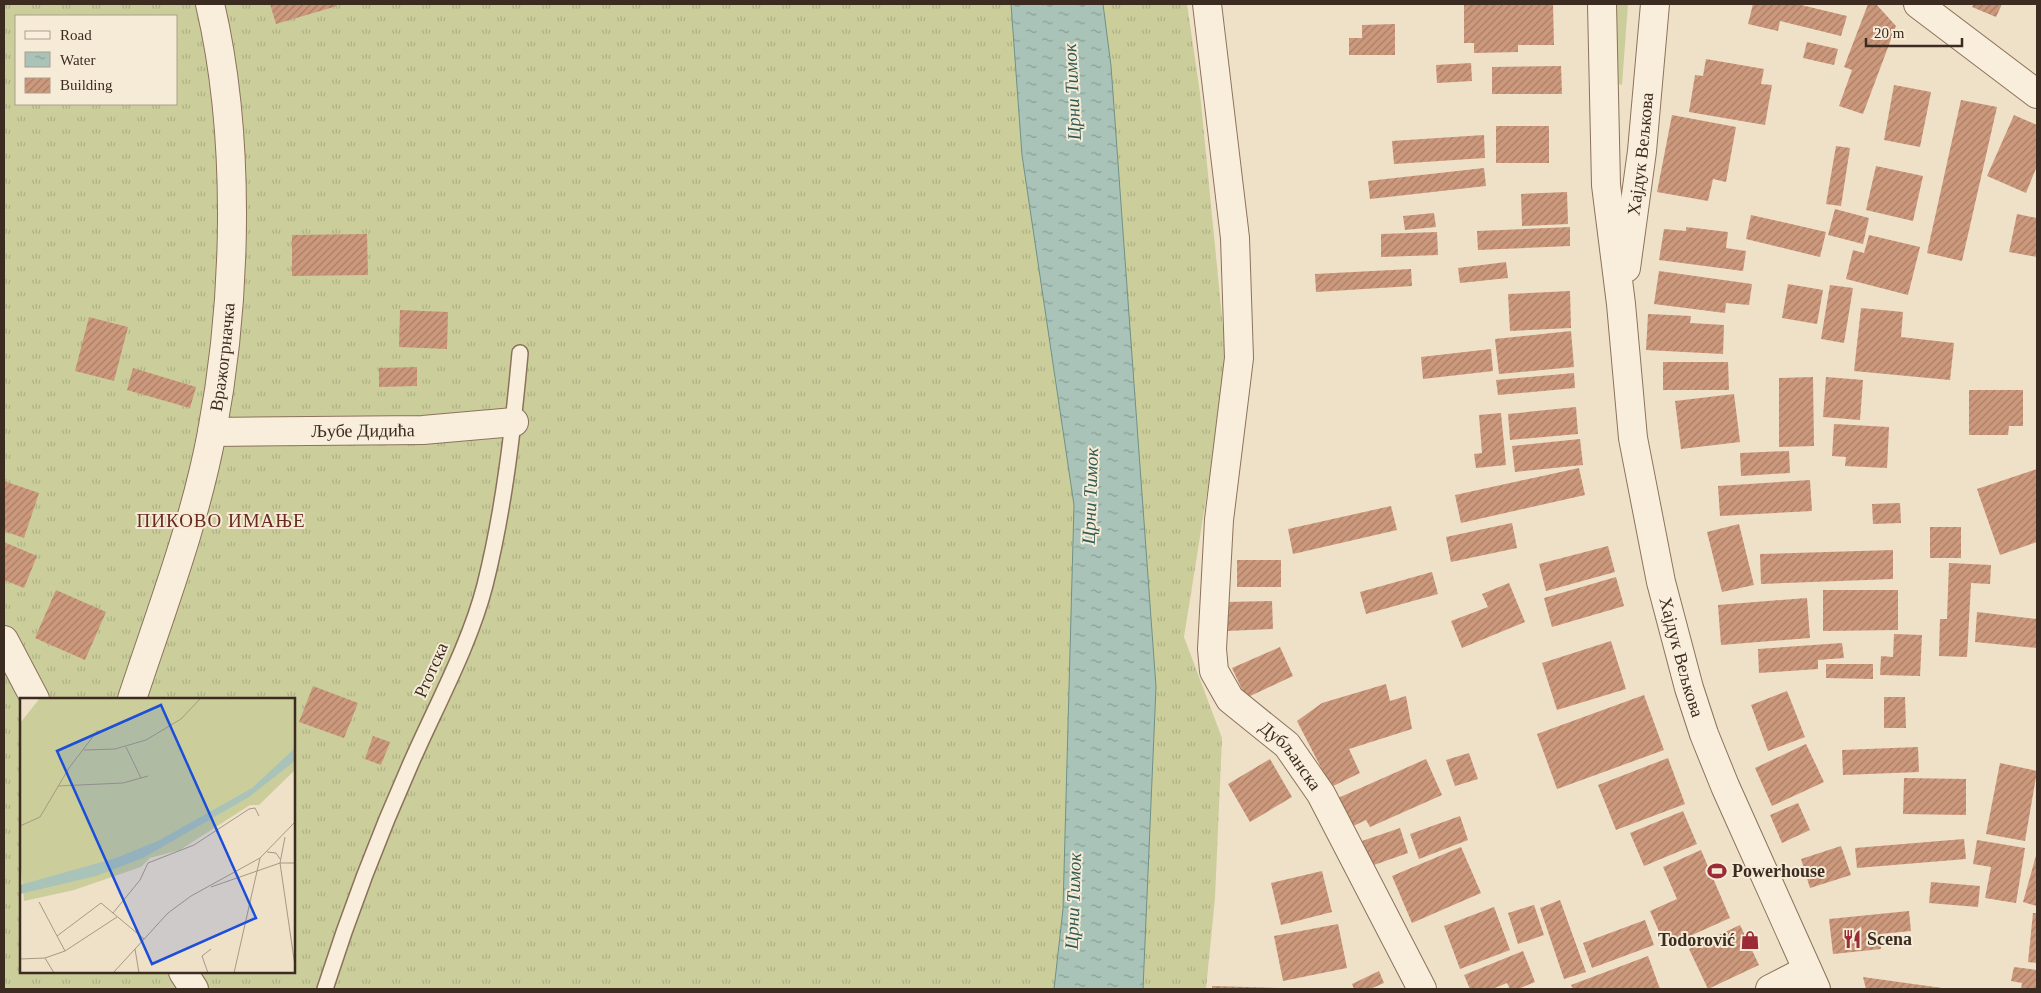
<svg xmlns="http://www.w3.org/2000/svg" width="2041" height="993" viewBox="0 0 2041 993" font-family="'Times New Roman',serif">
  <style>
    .grass { fill: url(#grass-tufts); fill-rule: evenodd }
    .green { fill: #cbce9b }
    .water { fill: url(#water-ripples); stroke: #6f9287 }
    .building { fill: url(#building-hatch) }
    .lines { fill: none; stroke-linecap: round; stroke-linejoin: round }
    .service-casing { stroke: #8b725c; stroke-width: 18 }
    .minor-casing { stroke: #8b725c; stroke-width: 30 }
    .tertiary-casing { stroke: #8b725c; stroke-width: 30 }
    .service { stroke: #f9eedb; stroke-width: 15 }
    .minor { stroke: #f9eedb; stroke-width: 28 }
    .tertiary { stroke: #f9eedb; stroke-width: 28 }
    .labels { text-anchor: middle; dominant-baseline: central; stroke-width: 4; stroke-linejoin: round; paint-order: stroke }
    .street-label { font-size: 18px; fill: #3c2b20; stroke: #f6ebd7 }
    .poi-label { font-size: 18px; font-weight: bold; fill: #3c2b20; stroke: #f6ebd7; text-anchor: start }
    .water-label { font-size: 19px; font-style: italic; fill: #2f5b55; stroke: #f6ebd7 }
    .neighbourhood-label { font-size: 19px; letter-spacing: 1px; fill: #69291f; stroke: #f6ebd7 }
    .inset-road { fill: none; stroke: #a79885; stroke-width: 1 }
    .view { fill: #1d4ed8; fill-opacity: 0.15; stroke: #1d4ed8; stroke-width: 2.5 }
    .inset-edge { fill: none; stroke: #3c2b20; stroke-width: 2.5 }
  </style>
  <defs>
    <pattern id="grass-tufts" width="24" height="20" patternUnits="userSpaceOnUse" patternTransform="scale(1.25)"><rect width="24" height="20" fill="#cbce9b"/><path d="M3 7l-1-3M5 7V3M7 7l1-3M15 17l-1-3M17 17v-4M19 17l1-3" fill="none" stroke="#afb185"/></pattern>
    <pattern id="water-ripples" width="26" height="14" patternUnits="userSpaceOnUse" patternTransform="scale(1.25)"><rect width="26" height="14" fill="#a9c3b9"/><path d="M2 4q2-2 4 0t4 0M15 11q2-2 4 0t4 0" fill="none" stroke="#8b9f96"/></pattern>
    <pattern id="building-hatch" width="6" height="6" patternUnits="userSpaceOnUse" patternTransform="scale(1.25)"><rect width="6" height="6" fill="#cd997d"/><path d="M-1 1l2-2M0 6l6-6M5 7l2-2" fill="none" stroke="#a87d66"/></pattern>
  </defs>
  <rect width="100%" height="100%" fill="#efe0c8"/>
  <path class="grass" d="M4 4H1187L1200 93 1227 368 1184 637 1222 738 1215 898 1206 989H4ZM16 16H176V104H16ZM21 699H294V972H21Z"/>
  <polygon class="green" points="1610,4 1628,4 1622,85 1614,82"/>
  <polygon class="water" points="1011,4 1103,4 1111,66 1156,687 1143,989 1054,989 1063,909 1074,505 1022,155"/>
  <g class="building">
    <polygon points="270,4 336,4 337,6 276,24"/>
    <polygon points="1464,4 1553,4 1554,45 1518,45 1518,52 1474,53 1474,43 1464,43"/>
    <polygon points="1753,4 1797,4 1847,16 1841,36 1780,21 1778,31 1748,24"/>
    <polygon points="1868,4 1876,4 1896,26 1863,114 1839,106 1852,70 1844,67"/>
    <polygon points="1974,4 2002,4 1996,17 1972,7"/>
    <polygon points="1395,24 1395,55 1349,55 1349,38 1362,38 1362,25"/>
    <polygon points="1807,42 1838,49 1834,65 1803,58"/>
    <polygon points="1706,59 1764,69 1761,84 1772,85 1765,125 1689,112 1695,75 1703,76"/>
    <polygon points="1471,63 1472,81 1437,83 1436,65"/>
    <polygon points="1561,66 1562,94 1492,94 1492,67"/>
    <polygon points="1894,85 1931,92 1920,147 1884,140"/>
    <polygon points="1961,100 1997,107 1962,261 1927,253"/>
    <polygon points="1672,115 1736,127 1726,182 1713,179 1708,201 1657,192"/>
    <polygon points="2014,115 2037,125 2037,166 2026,193 1987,176"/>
    <rect x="1496" y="126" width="53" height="37"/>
    <polygon points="1484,135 1485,158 1394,164 1392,141"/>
    <polygon points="1836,146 1850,148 1841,206 1826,204"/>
    <polygon points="1876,166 1923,176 1913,221 1866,210"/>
    <polygon points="1484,168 1486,186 1370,199 1368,181"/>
    <polygon points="1567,192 1568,224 1522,226 1521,194"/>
    <polygon points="1835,209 1869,218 1863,244 1828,235"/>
    <polygon points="1434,213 1436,227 1405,230 1403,216"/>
    <polygon points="2017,214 2037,218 2037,257 2009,252"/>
    <polygon points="1751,215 1826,232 1820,257 1746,239"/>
    <polygon points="1570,227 1570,246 1478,250 1477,231"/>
    <polygon points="1686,227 1728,232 1726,248 1746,251 1743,271 1659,260 1664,229 1686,231"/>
    <polygon points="1437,232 1438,255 1381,257 1381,234"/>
    <polygon points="367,234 368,275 292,276 292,235"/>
    <polygon points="1869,235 1920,247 1908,295 1846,279 1853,250 1864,253"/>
    <polygon points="1506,262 1508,278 1460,283 1458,268"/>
    <polygon points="1411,269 1412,286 1316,292 1315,274"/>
    <polygon points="1659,271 1752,284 1749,305 1726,303 1725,313 1654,304"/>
    <polygon points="1788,284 1823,290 1817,324 1782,318"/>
    <polygon points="1830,285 1853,288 1844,343 1821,339"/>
    <polygon points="1570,291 1571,328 1510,331 1508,294"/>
    <polygon points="1861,308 1903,312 1901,337 1954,343 1950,380 1854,371"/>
    <polygon points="400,310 448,312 447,349 399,347"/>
    <polygon points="1648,314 1691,316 1690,323 1724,325 1723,354 1646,350"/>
    <polygon points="89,317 128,327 114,381 75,371"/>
    <polygon points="1571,331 1574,367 1499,374 1495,339"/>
    <polygon points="1491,349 1493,371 1423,379 1421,357"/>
    <polygon points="1663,362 1728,362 1729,390 1663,390"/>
    <polygon points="417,367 417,386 379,387 379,368"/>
    <polygon points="133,368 196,387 190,408 127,390"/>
    <polygon points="1574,373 1575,388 1498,395 1496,380"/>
    <polygon points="1813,377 1814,446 1779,447 1779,378"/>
    <polygon points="1826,377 1863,380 1860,420 1823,417"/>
    <polygon points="1969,390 2023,390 2023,426 2009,426 2008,435 1969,435"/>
    <polygon points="1734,394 1740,442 1681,449 1675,401"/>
    <polygon points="1576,407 1578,434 1510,440 1508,414"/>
    <polygon points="1501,413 1506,465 1476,468 1474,454 1482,453 1479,415"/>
    <polygon points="1834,424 1889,427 1887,468 1845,466 1846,457 1832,456"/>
    <polygon points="1580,439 1583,465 1515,472 1512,446"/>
    <polygon points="1789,451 1790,473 1741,476 1740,453"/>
    <polygon points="1579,468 1585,495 1461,523 1455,495"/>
    <polygon points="2037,469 2037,542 2000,555 1977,489"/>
    <polygon points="1810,480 1812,511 1720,516 1718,486"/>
    <polygon points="4,481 39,493 24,538 4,531"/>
    <polygon points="1900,503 1901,523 1873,524 1872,504"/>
    <polygon points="1391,506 1397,530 1293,554 1288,529"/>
    <polygon points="1512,523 1517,548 1451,562 1446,537"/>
    <polygon points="1739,524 1754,585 1722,592 1707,532"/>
    <rect x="1930" y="527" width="31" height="31"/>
    <polygon points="4,542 37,556 24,588 4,580"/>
    <polygon points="1608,546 1615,572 1546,591 1539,564"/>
    <polygon points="1893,550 1893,579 1761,584 1760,554"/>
    <rect x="1237" y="560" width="44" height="27"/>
    <polygon points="1949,563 1991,565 1990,584 1971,583 1967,657 1939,656 1940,619 1947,619"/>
    <polygon points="1432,572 1438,594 1366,614 1360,592"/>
    <polygon points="1616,577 1624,606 1552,627 1544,598"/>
    <polygon points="1509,583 1525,622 1462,648 1451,621 1488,607 1482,594"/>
    <polygon points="56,590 106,612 85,660 35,638"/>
    <polygon points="1823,590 1898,590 1898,630 1823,631"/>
    <polygon points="1807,598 1810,638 1721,645 1718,605"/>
    <polygon points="1272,601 1273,629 1226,631 1225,602"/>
    <polygon points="1977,612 2037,619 2037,648 1975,642"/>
    <polygon points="1894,634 1922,635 1920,676 1880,675 1881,656 1893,657"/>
    <polygon points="1611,641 1626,689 1557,710 1542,663"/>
    <polygon points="1842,643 1844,658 1818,660 1818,669 1759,673 1758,649"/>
    <polygon points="1280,647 1293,676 1246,698 1232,668"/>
    <polygon points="1826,664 1873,664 1873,679 1826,678"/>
    <polygon points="1386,684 1390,701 1406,696 1412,729 1349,749 1360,773 1331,787 1297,721 1322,703"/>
    <polygon points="313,686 358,703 344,738 299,722"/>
    <polygon points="1787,691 1805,737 1768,751 1751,705"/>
    <polygon points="1644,695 1664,750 1557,789 1537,734"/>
    <polygon points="1884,697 1905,697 1906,728 1884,728"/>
    <polygon points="373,736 390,742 381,765 365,759"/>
    <polygon points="1806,744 1824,782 1772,806 1755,768"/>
    <polygon points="1918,747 1919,772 1843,775 1842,750"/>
    <polygon points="1469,753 1478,779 1455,786 1446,760"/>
    <polygon points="1668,758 1685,804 1616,830 1598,785"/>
    <polygon points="1270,759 1292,797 1250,822 1228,784"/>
    <polygon points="1426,759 1442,795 1370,827 1366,820 1351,827 1338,798"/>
    <polygon points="2000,763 2037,771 2025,841 1986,834"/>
    <polygon points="1904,778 1966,779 1966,815 1903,814"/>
    <polygon points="1798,803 1810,830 1782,843 1770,815"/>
    <polygon points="1683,811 1697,844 1644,866 1630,833"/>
    <polygon points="1460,816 1468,840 1419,859 1410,834"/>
    <polygon points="1400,828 1408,853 1371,866 1362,841"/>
    <polygon points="1964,839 1966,859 1857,868 1855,848"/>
    <polygon points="1977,840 2025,848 2016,903 1985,898 1991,867 1973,864"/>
    <polygon points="1841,846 1851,875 1810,888 1801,859"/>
    <polygon points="1461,847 1481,893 1412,923 1392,876"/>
    <polygon points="1701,850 1730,918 1672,944 1667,933 1661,936 1650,911 1677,899 1663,867"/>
    <polygon points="2037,852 2037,906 2023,902"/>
    <polygon points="1322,871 1332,912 1281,925 1271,883"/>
    <polygon points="1931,882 1980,886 1978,907 1929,903"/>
    <polygon points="1560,900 1586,972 1564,979 1540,908"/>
    <polygon points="1534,905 1544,935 1518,944 1508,913"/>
    <polygon points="1494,907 1510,950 1460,969 1444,926"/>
    <polygon points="1909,911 1911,931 1880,934 1881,949 1833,954 1829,919"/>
    <polygon points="2033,913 2037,913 2037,963 2028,962"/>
    <polygon points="1645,920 1654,945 1592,968 1583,943"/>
    <polygon points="1338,924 1347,968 1283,981 1274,936"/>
    <polygon points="1740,925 1759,965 1708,989 1689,949"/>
    <polygon points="1523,951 1535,982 1518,989 1510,989 1507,983 1492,989 1470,989 1464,975"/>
    <polygon points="1648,956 1660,989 1573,989 1571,985"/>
    <polygon points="2014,967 2037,970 2037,989 2021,989 2022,983 2011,981"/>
    <polygon points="1379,971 1384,983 1370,989 1354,989 1352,984"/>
    <polygon points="1863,977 1942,988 1942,989 1866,989"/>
    <polygon points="1212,986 1281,988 1281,989 1212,989"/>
  </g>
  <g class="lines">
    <g class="service-casing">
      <path id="service" d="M325 989C349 914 379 835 411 763 436 706 470 644 485 585 504 509 513 430 520 353"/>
    </g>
    <g class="minor-casing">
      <g id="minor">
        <path id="s1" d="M1207 4 1235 238 1239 358 1219 520 1212 649 1214 671 1230 699 1287 745 1321 794 1422 989"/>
        <polyline points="1918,4 2037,94"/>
        <path id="s2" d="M212 432 423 430 514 422"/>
        <polyline points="4,640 35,699"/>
        <path id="s3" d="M132 699C161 611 195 523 212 432 237 299 241 136 210 4"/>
        <polyline points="183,972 194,989"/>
        <polyline points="1770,989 1807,970"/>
      </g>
    </g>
    <g class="tertiary-casing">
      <g id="tertiary">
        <path id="s4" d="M1602 4 1606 185 1621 304 1633 438 1661 582 1689 688 1704 734 1725 786 1816 989"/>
        <path id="s5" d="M1626 268 1642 151 1655 4"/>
      </g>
    </g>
    <use href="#service" class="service"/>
    <use href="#minor" class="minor"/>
    <use href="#tertiary" class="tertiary"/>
  </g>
  <defs>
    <g id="stadium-bare" transform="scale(1.5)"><path d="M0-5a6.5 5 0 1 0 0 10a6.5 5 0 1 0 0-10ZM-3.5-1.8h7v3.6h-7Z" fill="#9b2c35" stroke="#f6ebd7" stroke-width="2.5" paint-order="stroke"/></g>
    <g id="restaurant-bare" transform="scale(1.5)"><path d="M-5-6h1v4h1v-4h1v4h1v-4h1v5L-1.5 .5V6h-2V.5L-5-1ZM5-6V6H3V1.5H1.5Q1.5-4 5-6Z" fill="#9b2c35" stroke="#f6ebd7" stroke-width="2.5" paint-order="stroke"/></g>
    <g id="shop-bare" transform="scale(1.5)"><path d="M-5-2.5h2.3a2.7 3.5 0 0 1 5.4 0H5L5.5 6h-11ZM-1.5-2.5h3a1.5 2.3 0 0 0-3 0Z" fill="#9b2c35" stroke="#f6ebd7" stroke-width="2.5" paint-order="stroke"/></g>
  </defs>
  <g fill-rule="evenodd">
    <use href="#stadium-bare" x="1717" y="871"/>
    <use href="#restaurant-bare" x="1852" y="939"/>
    <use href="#shop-bare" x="1750" y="940"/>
  </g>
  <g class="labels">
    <g class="street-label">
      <text stroke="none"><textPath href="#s5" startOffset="115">Хајдук Вељкова</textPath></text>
      <text stroke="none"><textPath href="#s3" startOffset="355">Вражогрначка</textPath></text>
      <text stroke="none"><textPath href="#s2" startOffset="151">Љубе Дидића</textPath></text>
      <text stroke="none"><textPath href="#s4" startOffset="660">Хајдук Вељкова</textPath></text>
      <text transform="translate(431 670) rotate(-66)">Рготска</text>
      <text stroke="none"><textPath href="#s1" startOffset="786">Дубљанска</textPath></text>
    </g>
    <g class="poi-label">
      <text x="1732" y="871">Powerhouse</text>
      <text x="1867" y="939">Scena</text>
      <text x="1735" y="940" text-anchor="end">Todorović</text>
    </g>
    <g class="water-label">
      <text transform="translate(1072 92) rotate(-93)">Црни Тимок</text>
      <text transform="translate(1090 496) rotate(-88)">Црни Тимок</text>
      <text transform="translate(1073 901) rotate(-88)">Црни Тимок</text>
    </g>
    <g class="neighbourhood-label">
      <text x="221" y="520">ПИКОВО ИМАЊЕ</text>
    </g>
  </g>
  <g transform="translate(20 698)">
    <rect width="275" height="275" fill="#efe0c8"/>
    <path d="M20 0H275V72L239 107H230L160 152 130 160 121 169 54 192 4 203 0 159V25Z" fill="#cbce9b"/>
    <path d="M275 50V63L229 99 123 160 76 178 0 196V187L96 160 138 143 232 90Z" fill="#a9c3b9"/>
    <path class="inset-road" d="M106 49 121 80M64 52 95 51 126 42 161 21 181 0M38 88 103 85 128 78M0 128 20 119 49 70 78 32M247 154 256 155 260 161M275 165H260L275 268M191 189 260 165 265 139M19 204 45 253M93 215 120 182 128 165 174 147 229 111 235 110 239 118M37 238 81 205 124 241M115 251 119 275M25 260 34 275M0 261 25 260 45 253 97 219M93 275 148 215 171 198 240 160 275 124M188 275 182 258 191 251M214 275 240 160"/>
    <path class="view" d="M141 7 236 220 132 266 37 53Z"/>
    <rect width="275" height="275" class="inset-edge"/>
  </g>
  <rect width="2041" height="993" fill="none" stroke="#3c2b20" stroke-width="10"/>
  <rect x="15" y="15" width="162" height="90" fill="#f6ebd7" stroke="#ac9e8e"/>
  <rect x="25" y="31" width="25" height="8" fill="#f9eedb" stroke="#ac9e8e"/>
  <text x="60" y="40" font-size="15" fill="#3c2b20">Road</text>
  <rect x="25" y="52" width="25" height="15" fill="url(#water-ripples)" stroke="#ac9e8e"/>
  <text x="60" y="65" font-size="15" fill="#3c2b20">Water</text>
  <rect x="25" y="78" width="25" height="15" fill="url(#building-hatch)" stroke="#ac9e8e"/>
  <text x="60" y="90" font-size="15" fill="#3c2b20">Building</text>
  <path d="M1866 38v8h96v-8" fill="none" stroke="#3c2b20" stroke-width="2.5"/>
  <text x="1874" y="38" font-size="15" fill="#3c2b20" stroke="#f6ebd7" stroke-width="4" paint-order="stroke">20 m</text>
</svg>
